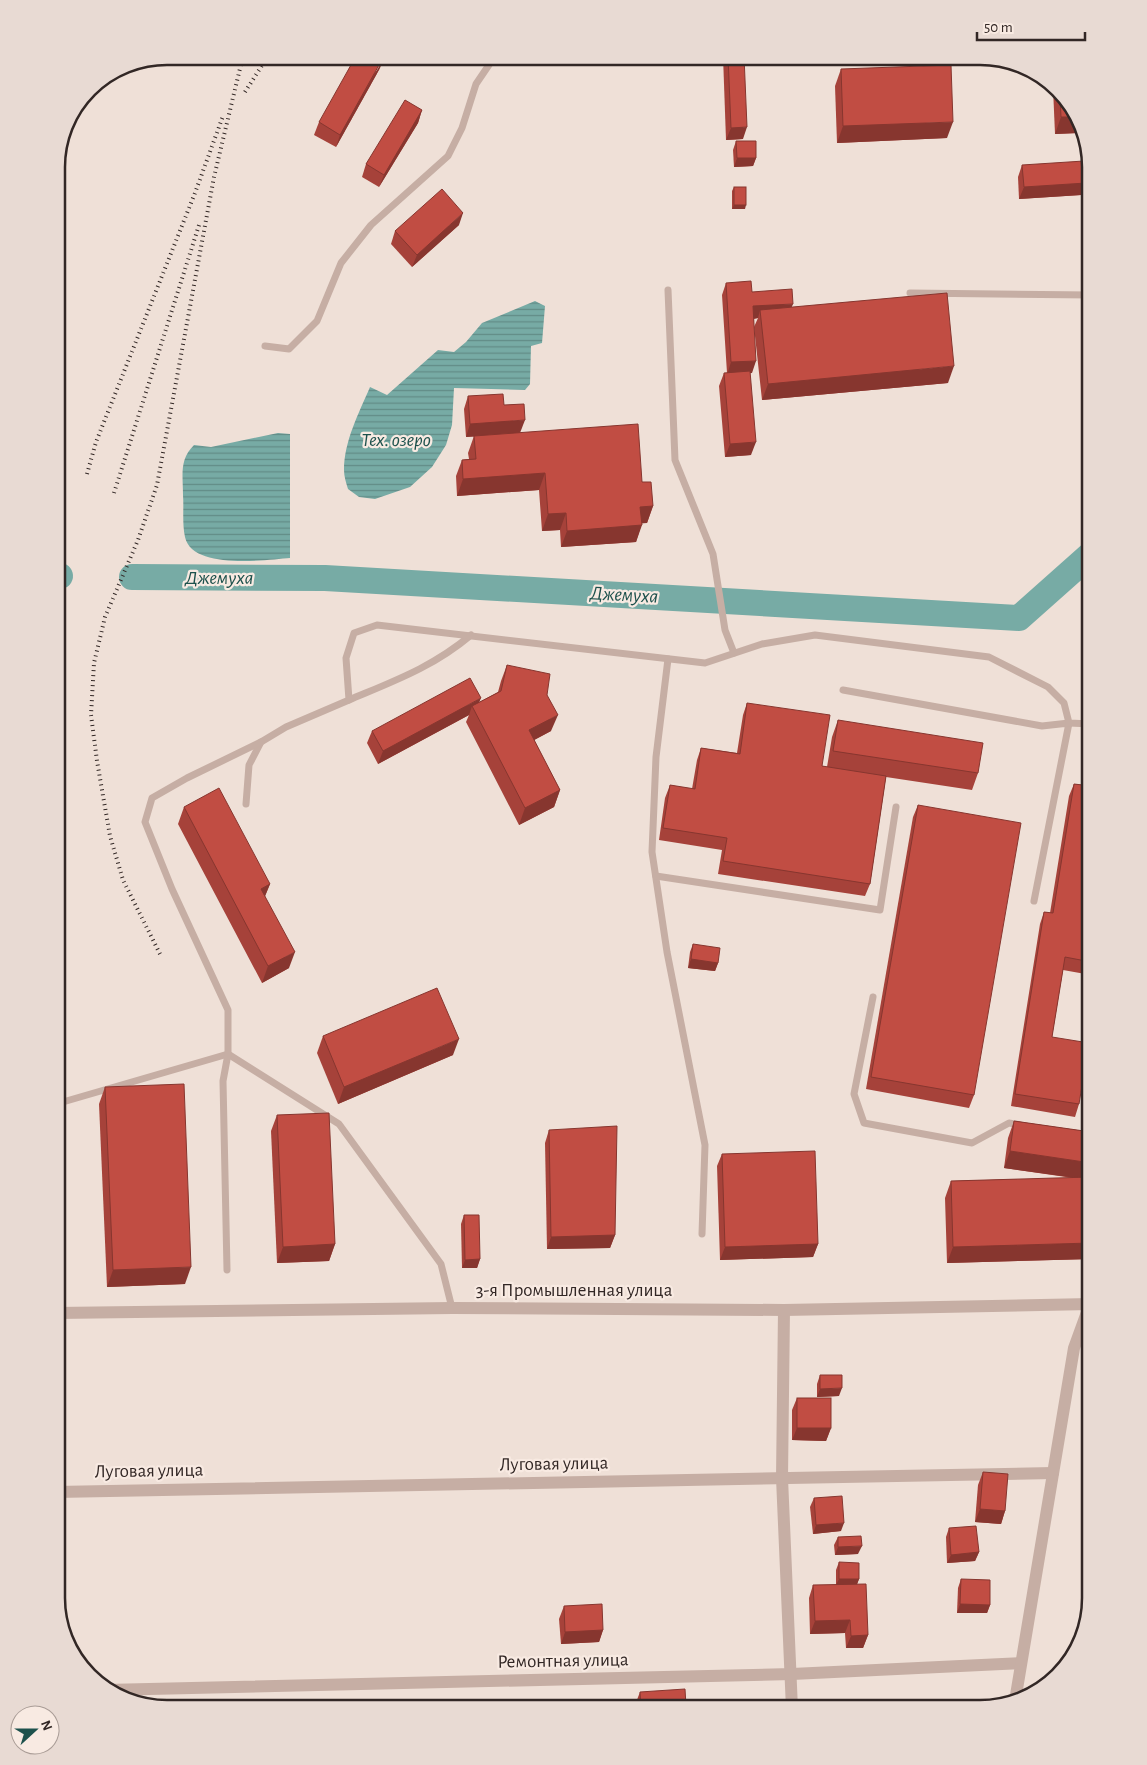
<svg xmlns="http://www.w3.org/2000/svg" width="1147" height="1765" viewBox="0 0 1147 1765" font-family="'Alegreya Sans',sans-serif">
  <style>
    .wetland { fill: url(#wetland-marsh) }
    .water { fill: url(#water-rules) }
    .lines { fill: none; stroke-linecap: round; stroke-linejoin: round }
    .river { stroke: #77aba5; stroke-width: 26 }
    .lane { stroke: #c6aea4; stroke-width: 7 }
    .street { stroke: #c6aea4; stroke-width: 12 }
    .rail { stroke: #322725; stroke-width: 4; stroke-dasharray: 1 4; stroke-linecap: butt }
    .wall { fill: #a6423a }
    .shaded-wall { fill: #87362f }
    .building { fill: #c14d43; stroke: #87362f }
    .labels { text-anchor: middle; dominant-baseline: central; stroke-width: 4.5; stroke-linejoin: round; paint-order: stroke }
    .street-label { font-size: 19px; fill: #322725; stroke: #f8eae2 }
    .water-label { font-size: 20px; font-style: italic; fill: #1d514c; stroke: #f8eae2 }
    .rim { fill: none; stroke: #322725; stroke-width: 2.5 }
  </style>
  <defs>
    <pattern id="wetland-marsh" width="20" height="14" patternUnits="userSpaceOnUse" patternTransform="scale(1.25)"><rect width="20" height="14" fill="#b7bd98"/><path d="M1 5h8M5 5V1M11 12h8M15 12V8" fill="none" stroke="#9ea283"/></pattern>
    <pattern id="water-rules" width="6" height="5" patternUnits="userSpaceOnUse" patternTransform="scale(1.25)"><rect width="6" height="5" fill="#77aba5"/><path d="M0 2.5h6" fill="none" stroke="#628b86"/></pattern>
  </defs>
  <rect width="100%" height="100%" fill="#efe0d7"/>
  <polygon class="wetland" points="56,580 59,673 59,737 56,741"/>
  <g class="water">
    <path d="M535 301 545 306 542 343 531 346 530 384 525 390 454 388 452 425 446 445 432 467 410 487 375 499 359 497 348 489C346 483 344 476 344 470 344 441 359 413 370 387L387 395 438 350 454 352 466 342 482 323Z"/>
    <path d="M278 433 290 434V558C265 560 192 570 185 537 182 524 184 508 183 495 183 475 179 460 194 445L211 447Z"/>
  </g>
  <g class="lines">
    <g class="river">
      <polyline points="56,577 60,576"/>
      <polyline points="132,577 325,578 1019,618 1091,554"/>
    </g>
    <g class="lane">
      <polyline points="668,290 675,460 713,554 725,630 734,653"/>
      <polyline points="910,293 1091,295"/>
      <polyline points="265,346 289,349 317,321 341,263 371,225 448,156 462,128 476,84 495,56"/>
      <polyline points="668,659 656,757 652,852 667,952 705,1145 702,1234"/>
      <polyline points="843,690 1042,726 1069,723 1034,901"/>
      <path d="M349 700C394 681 433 667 471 635"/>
      <polyline points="246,804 249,765 261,742 286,727 349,700 346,658 354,633 377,625 705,663 762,644 815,635 989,657 1048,687 1064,703 1069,723 1091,724"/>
      <polyline points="656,876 880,910 896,807"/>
      <polyline points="873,997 854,1094 864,1123 972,1143 1009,1123 1021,1125"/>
      <polyline points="56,1104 228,1054 339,1124 441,1264 452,1308"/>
      <polyline points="56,1166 59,1250"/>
      <polyline points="227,1270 223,1081 228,1054 228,1010 172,889 145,822 152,798 187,778 261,742"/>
    </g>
    <g class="street">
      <polyline points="784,1310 782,1478 792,1709"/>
      <polyline points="56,1313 452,1308 784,1310 1091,1304"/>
      <polyline points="56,1492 1053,1473"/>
      <polyline points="106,1690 792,1674 1021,1663"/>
      <polyline points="1015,1701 1074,1348 1090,1304"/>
    </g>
    <g class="rail">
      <polyline points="245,92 268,56"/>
      <polyline points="87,474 96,442 195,193 223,116"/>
      <polyline points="114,493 200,222"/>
      <polyline points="160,954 123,880 110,836 97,761 91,715 94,663 105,617 138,540 157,485 214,177 243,56"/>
    </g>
  </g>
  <g class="wall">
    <polygon points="460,56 476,56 471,64"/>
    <polygon points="723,56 744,56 743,139 726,140"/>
    <polygon points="380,68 336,147 314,135 319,122"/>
    <polygon points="841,69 947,138 837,143 835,86"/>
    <polygon points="1053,88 1079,118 1081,126 1078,133 1055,134"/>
    <polygon points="422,110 418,123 379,187 362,177 366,164"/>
    <polygon points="736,141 756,158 753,166 734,167 733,150"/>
    <polygon points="1022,165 1086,183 1081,195 1019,199 1018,177"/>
    <polygon points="734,187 745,209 732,209 732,191"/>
    <polygon points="459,225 412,267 391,244 395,231"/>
    <polygon points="726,283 752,292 791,308 948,383 762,400 754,327 758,318 754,319 752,373 750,373 751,455 725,457 719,386 724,373 727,373 722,295"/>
    <polygon points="468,396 504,405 520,433 642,482 653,506 647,523 642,523 636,542 561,547 560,530 542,531 539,490 457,496 456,476 462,460 469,459 468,453 474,436 507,434 466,437 464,409"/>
    <polygon points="507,665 547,695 551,731 534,740 560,790 554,807 519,825 466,722 469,715 378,764 367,743 372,731 480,702 498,692 501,681"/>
    <polygon points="747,703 822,766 827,767 832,737 838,720 978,773 972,790 886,777 870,884 865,896 718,874 722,850 659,840 665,798 670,785 692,789 697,760 701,748 737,753 743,715"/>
    <polygon points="1074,784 1091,786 1091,975 1063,970 1052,1037 1079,1104 1075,1117 1011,1106 1040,924 1044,912 1050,913 1069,796"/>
    <polygon points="918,805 974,1095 969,1108 866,1089 913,817"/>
    <polygon points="184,807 270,884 265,896 289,968 262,983 178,824"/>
    <polygon points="693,944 718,963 715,971 688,968 690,952"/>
    <polygon points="323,1036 453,1055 338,1104 317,1053"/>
    <polygon points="105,1087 185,1284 107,1287 99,1104"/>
    <polygon points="277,1115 335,1244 329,1261 277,1263 271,1131"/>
    <polygon points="1014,1121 1091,1132 1091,1259 947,1263 945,1198 951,1181 1073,1178 1004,1168 1008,1138"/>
    <polygon points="549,1130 615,1235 610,1248 547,1249 545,1143"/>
    <polygon points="722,1154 818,1244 813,1257 720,1260 717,1166"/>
    <polygon points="464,1215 480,1259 477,1268 462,1268 461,1224"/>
    <polygon points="820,1375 839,1396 817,1397 817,1384"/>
    <polygon points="797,1398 831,1428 826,1441 792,1440 792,1410"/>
    <polygon points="983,1472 1005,1511 1001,1524 975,1522 978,1485"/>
    <polygon points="814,1498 841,1531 813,1534 810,1507"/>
    <polygon points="949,1528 979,1552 975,1561 947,1563 946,1537"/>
    <polygon points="838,1537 858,1554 835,1555 834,1545"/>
    <polygon points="839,1562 859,1579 857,1584 868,1635 863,1648 846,1648 845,1633 810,1634 809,1598 813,1585 836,1585 836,1570"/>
    <polygon points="961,1579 990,1605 987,1613 957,1613 958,1588"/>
    <polygon points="564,1606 603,1630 599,1642 561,1644 559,1619"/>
    <polygon points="640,1692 686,1706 686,1709 636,1709 635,1705"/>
  </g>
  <g class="shaded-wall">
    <polygon points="385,56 380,68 336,147 340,135"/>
    <polygon points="474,56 476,56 471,64"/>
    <polygon points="422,110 418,123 379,187 384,175"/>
    <polygon points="1061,117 1078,117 1081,126 1078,133 1055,134"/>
    <polygon points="953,122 947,138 837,143 843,126"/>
    <polygon points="747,127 743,139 726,140 731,128"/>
    <polygon points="737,158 756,158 753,166 734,167"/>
    <polygon points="1086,183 1081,195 1019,199 1024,187"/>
    <polygon points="734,205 746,205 745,209 732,209"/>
    <polygon points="463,213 459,225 412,267 417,255"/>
    <polygon points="793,304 788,316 760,310 758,318 748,319 753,306"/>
    <polygon points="756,361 752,373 727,375 731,362"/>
    <polygon points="954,366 948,383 762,400 768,384"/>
    <polygon points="525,420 520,433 466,437 470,424"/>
    <polygon points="756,442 751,455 725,457 730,444"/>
    <polygon points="545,473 539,490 457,496 463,479"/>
    <polygon points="653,506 647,523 634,524 640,507"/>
    <polygon points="566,513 560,530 542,531 548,514"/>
    <polygon points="642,525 636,542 561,547 567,531"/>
    <polygon points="481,698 476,710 472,706 469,715 378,764 383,751"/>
    <polygon points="558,715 551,731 523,746 529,730"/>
    <polygon points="560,790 554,807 519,825 525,808"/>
    <polygon points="270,884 263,901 261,889"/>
    <polygon points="295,952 289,968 262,983 268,966"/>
    <polygon points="691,959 718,963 715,971 688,968"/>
    <polygon points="459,1039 453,1055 338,1104 344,1087"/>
    <polygon points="1010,1151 1091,1163 1091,1180 1004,1168"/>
    <polygon points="615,1235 610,1248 547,1249 551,1237"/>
    <polygon points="1091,1243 1091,1259 947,1263 953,1247"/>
    <polygon points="335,1244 329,1261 277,1263 283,1247"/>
    <polygon points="818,1244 813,1257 720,1260 725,1247"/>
    <polygon points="480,1259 477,1268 462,1268 465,1260"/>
    <polygon points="191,1267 185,1284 107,1287 113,1270"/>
    <polygon points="842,1388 839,1396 817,1397 820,1389"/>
    <polygon points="797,1428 831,1428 826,1441 792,1440"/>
    <polygon points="980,1509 1005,1511 1001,1524 975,1522"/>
    <polygon points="844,1523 841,1531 813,1534 816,1525"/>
    <polygon points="862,1546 858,1554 835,1555 838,1547"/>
    <polygon points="979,1552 975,1561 947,1563 951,1555"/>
    <polygon points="839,1579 859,1579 856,1587 835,1587"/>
    <polygon points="960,1604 990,1605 987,1613 957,1613"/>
    <polygon points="850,1620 845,1633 810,1634 815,1621"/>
    <polygon points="603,1630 599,1642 561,1644 565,1632"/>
    <polygon points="868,1635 863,1648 846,1648 851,1636"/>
    <polygon points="686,1706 686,1709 671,1709 671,1707"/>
  </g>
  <g class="building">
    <polygon points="356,56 384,56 340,135 319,122"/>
    <polygon points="728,56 744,56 747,127 731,128"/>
    <polygon points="951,65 953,122 843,126 841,69"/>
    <polygon points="1060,96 1078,117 1061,117"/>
    <polygon points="405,100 422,110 384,175 366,164"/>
    <polygon points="736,141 756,141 756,158 737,158"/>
    <polygon points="1084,161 1086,183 1024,187 1022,165"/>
    <rect x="734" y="187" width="12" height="18"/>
    <polygon points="442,189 463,213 417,255 395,231"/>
    <polygon points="751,281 752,292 792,289 793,304 753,306 756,361 731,362 726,283"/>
    <polygon points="947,293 954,366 768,384 760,310"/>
    <polygon points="750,371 756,442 730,444 724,373"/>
    <polygon points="503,394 504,405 524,404 525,420 470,424 468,396"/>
    <polygon points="638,424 642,482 651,482 653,506 640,507 642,525 567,531 566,513 548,514 545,473 463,479 462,460 476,459 474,436"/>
    <polygon points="507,665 550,674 547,695 558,715 529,730 560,790 525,808 472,706 501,691"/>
    <polygon points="470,678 481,698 383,751 372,731"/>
    <polygon points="747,703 830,715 822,766 886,776 870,884 723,861 727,838 663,828 670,785 695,789 701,748 740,754"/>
    <polygon points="838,720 983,743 978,773 833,751"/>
    <polygon points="1074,784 1091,786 1091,962 1065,957 1052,1037 1089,1043 1079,1104 1015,1094 1044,912 1053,913"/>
    <polygon points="219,788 270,884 261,889 295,952 268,966 184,807"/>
    <polygon points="918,805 1021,823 974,1095 871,1077"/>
    <polygon points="693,944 720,948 718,963 691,959"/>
    <polygon points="437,988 459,1039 344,1087 323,1036"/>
    <polygon points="184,1084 191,1267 113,1270 105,1087"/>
    <polygon points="329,1113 335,1244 283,1247 277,1115"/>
    <polygon points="1014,1121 1091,1132 1091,1163 1010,1151"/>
    <polygon points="617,1126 615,1235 551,1237 549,1130"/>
    <polygon points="815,1151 818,1244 725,1247 722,1154"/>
    <polygon points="1091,1177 1091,1243 953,1247 951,1181"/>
    <polygon points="464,1215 479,1215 480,1259 465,1260"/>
    <polygon points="820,1375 842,1375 842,1388 820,1389"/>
    <rect x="797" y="1398" width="34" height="30"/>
    <polygon points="983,1472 1008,1474 1005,1511 980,1509"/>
    <polygon points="842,1496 844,1523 816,1525 814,1498"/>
    <polygon points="976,1526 979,1552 951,1555 949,1528"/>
    <polygon points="861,1536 862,1546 838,1547 838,1537"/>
    <polygon points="839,1562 859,1563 859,1579 839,1579"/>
    <polygon points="961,1579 990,1580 990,1605 960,1604"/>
    <polygon points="866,1584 868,1635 851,1636 850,1620 815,1621 813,1585"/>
    <polygon points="602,1604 603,1630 565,1632 564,1606"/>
    <polygon points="685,1689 686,1706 671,1707 672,1709 641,1709 640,1692"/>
  </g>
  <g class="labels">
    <g class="street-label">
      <text x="574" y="1290">3-я Промышленная улица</text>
      <text transform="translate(554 1464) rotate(-1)">Луговая улица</text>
      <text transform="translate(149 1471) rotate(-1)">Луговая улица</text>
      <text transform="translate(563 1661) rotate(-1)">Ремонтная улица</text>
    </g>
    <g class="water-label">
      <text x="396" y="440">Тех. озеро</text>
      <text x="219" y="578">Джемуха</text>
      <text transform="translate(624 595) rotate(3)">Джемуха</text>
    </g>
  </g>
  <path d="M0 0H1147V1765H0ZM167 65H980A102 102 0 0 1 1082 167V1598A102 102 0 0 1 980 1700H167A102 102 0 0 1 65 1598V167A102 102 0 0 1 167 65Z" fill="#e8dad3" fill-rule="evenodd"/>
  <path class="rim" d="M167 65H980A102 102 0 0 1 1082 167V1598A102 102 0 0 1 980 1700H167A102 102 0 0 1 65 1598V167A102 102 0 0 1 167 65Z"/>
  <g transform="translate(35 1730) rotate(69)"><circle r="24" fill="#f8eae2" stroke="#a99c96"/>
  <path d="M0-4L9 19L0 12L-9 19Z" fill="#1d514c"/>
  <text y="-8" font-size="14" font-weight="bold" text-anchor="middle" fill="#322725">N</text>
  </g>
  <path d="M977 32v8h108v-8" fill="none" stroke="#322725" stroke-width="2.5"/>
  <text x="984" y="32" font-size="15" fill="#322725" stroke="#f8eae2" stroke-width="4" paint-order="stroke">50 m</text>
</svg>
